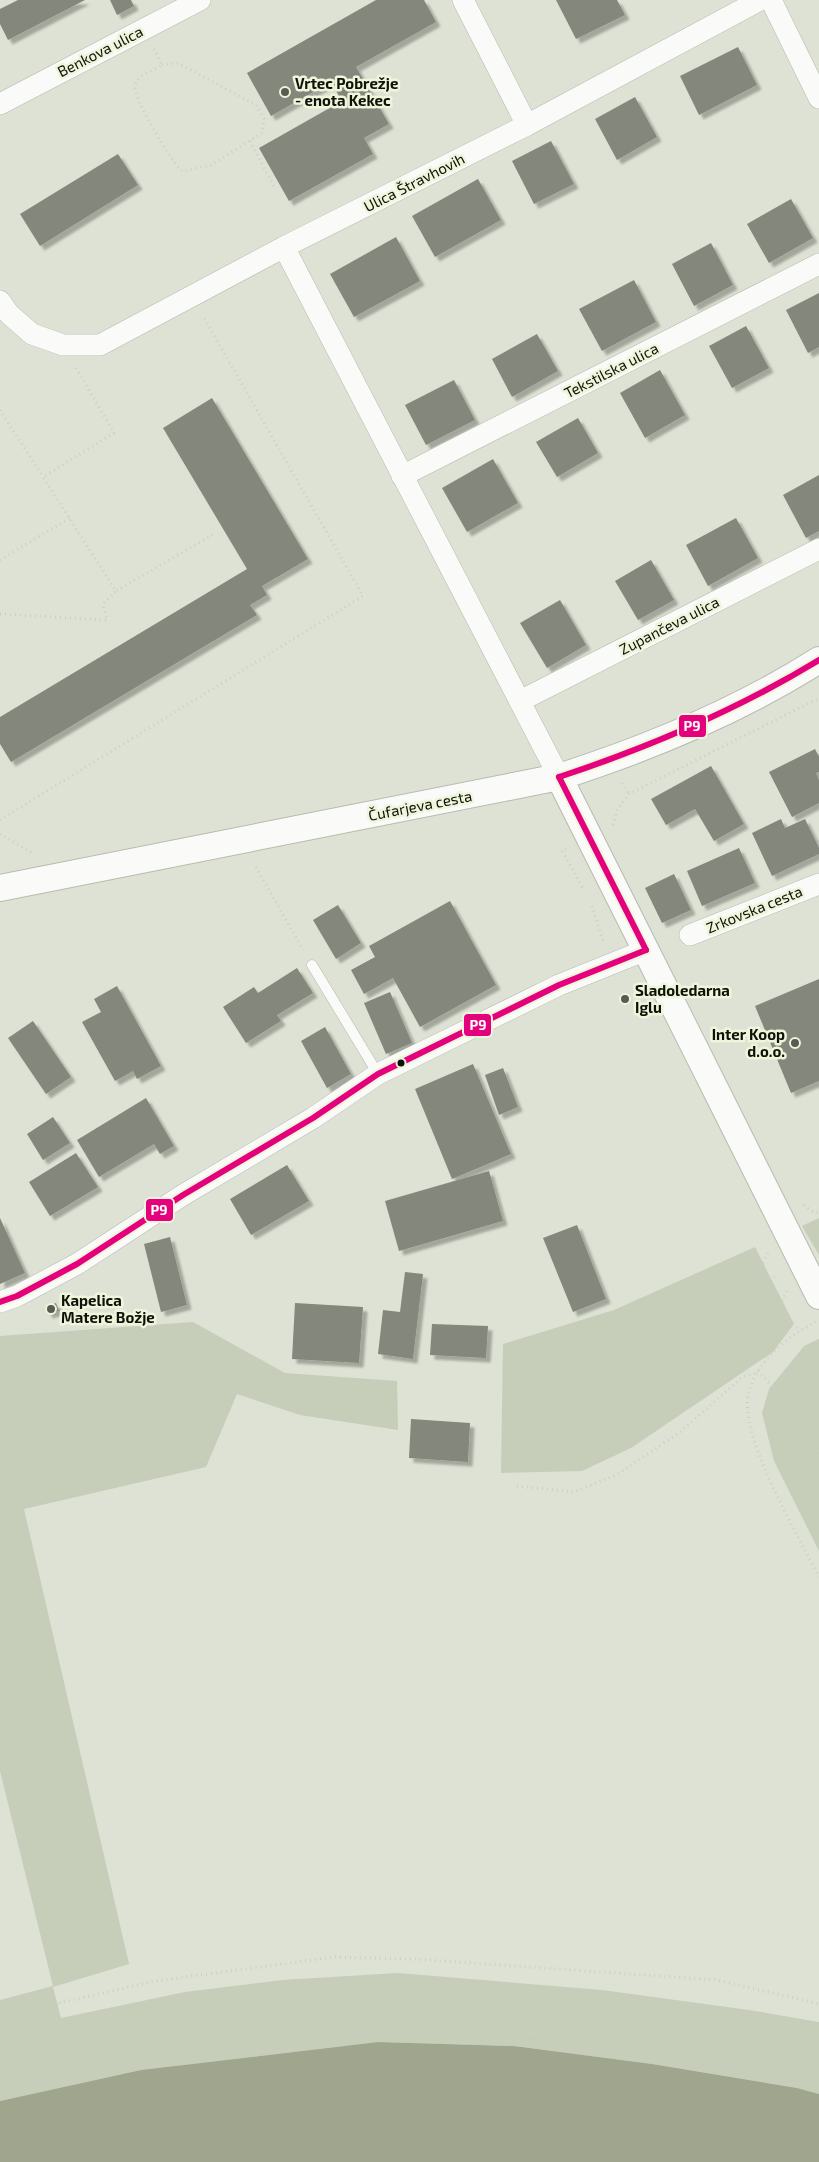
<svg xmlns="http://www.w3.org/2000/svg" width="819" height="2162" viewBox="0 0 819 2162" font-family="'Exo 2',sans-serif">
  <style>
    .green { fill: #c6cdb8 }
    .water { fill: #9fa68d }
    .building { fill: #83877c; filter: url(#shadow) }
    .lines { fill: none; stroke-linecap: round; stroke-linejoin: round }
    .service-casing { stroke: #b7bbb0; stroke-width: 11 }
    .minor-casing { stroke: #b7bbb0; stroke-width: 22 }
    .tertiary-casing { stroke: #b7bbb0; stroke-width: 28 }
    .path { stroke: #cdceca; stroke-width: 3; stroke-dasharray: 1 4; stroke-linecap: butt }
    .service { stroke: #fafbf9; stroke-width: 10 }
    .minor { stroke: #fafbf9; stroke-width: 21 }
    .tertiary { stroke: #fafbf9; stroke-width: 26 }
    .bus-1-casing { stroke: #edf5db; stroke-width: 10 }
    .bus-1 { stroke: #e5007d; stroke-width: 6 }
    .poi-dot { fill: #585b51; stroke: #edf5db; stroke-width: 2 }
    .bus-dot { fill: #10120a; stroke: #edf5db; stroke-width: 2 }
    .labels { text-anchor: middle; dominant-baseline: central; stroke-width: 5; stroke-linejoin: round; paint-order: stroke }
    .street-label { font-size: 15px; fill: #10120a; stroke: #edf5db }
    .poi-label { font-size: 15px; font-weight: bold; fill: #10120a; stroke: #edf5db; text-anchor: start }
    .line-badge { stroke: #edf5db; stroke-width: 2 }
    .badge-label { font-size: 14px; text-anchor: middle; font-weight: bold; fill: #fff }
  </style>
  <defs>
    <filter id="shadow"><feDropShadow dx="4.5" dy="4.5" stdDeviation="1" flood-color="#0004"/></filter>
  </defs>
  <rect width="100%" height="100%" fill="#dde2d4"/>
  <g class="green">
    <polygon points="819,1218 819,1255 802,1226"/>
    <polygon points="755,1247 794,1324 773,1352 631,1448 582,1471 501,1473 503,1344 614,1310"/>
    <polygon points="193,1322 285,1373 397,1381 398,1430 300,1415 237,1394 206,1467 24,1509 129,1964 53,1987 61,2018 185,1992 282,1980 398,1973 602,1990 749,2010 819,2022 819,2094 797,2088 652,2064 514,2046 378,2042 141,2070 0,2101 0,2000 53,1986 0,1771 0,1336"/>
    <polygon points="819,1339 819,1551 774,1461 762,1413 769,1389 804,1346"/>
  </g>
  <polygon class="water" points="378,2042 514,2046 652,2064 797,2088 819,2094 819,2162 0,2162 0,2101 141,2070"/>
  <g class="building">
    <polygon points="18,0 85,0 8,40 0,24 0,9"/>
    <polygon points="110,0 131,0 134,6 117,15"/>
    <polygon points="376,0 424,0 436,22 356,67 389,124 364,138 373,154 289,201 259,148 342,101 331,82 271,116 247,73"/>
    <polygon points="556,0 617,0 625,15 576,39"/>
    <polygon points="738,47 757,85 699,115 680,76"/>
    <polygon points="635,97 657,137 617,160 595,119"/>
    <polygon points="551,141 574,184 534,204 512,161"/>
    <polygon points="118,154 138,185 40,246 20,214"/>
    <polygon points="478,179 501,220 435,257 412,216"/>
    <polygon points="791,199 813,238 769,263 747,224"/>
    <polygon points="396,237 420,281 354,317 330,274"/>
    <polygon points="711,243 733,285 694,306 672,264"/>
    <polygon points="634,280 656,322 602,351 579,309"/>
    <polygon points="819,293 819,347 808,353 786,310"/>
    <polygon points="746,326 769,368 732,388 709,346"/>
    <polygon points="537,334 558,371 512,397 492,359"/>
    <polygon points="660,370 685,415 645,438 620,393"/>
    <polygon points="454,380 475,420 426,445 405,405"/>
    <polygon points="212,398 308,559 262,586 267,595 250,605 257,615 11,762 0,744 0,717 247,569 163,428"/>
    <polygon points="578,418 598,453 557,477 536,442"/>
    <polygon points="493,459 518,503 467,532 442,488"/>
    <polygon points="819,475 819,531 806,538 783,495"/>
    <polygon points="736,518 758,558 708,586 686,545"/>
    <polygon points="651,560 674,600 638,620 615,581"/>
    <polygon points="560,600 586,645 547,668 520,623"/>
    <polygon points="815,749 819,757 819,772 816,773 819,780 819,803 792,817 769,772"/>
    <polygon points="711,766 744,824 714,841 695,809 666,825 651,799"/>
    <polygon points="781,819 785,828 805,819 819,848 819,854 772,876 752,833"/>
    <polygon points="739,848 755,883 702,906 687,871"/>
    <polygon points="674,874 691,910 662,923 645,888"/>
    <polygon points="450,901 496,985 420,1027 393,978 364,994 351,970 375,957 369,946"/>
    <polygon points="338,905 361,943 336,959 313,920"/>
    <polygon points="297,968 313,993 277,1015 281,1021 246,1043 223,1007 254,987 258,993"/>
    <polygon points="819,979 819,1081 791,1093 755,1006"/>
    <polygon points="117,986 161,1066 137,1079 133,1071 115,1081 82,1022 101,1012 94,999"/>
    <polygon points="390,992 412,1043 386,1054 364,1003"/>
    <polygon points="33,1021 71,1077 46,1094 8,1038"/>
    <polygon points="325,1027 351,1074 327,1088 301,1041"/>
    <polygon points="473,1064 511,1154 452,1179 415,1089"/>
    <polygon points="503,1068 518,1107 499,1115 485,1075"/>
    <polygon points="146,1098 174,1146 160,1154 154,1144 99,1177 77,1140"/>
    <polygon points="53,1117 70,1143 43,1160 27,1134"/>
    <polygon points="76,1153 98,1187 50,1216 29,1182"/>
    <polygon points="287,1165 309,1201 251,1235 230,1199"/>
    <polygon points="489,1171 503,1221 399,1251 385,1201"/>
    <polygon points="0,1218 25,1273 0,1284"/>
    <polygon points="577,1225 606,1299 573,1312 543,1238"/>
    <polygon points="170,1237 187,1305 161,1312 144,1244"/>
    <polygon points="405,1272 423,1274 413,1359 378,1354 383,1310 400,1312"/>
    <polygon points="56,1303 59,1311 48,1314 46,1307"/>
    <polygon points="295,1303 363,1307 359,1363 292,1359"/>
    <polygon points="432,1324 488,1326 486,1358 430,1355"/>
    <polygon points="411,1419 470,1423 468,1462 409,1458"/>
  </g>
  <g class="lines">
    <g class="service-casing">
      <polyline id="service" points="312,965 378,1074"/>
    </g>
    <g class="minor-casing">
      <g id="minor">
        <polyline points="463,0 527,125"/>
        <polyline points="771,0 819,98"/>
        <polyline points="0,104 200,0"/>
        <polyline points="284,247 559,777"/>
        <polyline points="0,301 9,314 32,334 63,345 100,345 284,247 527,125 760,0"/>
        <polyline points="402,476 819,264"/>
        <polyline points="520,701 819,549"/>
        <polyline points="690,935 819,884"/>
        <polyline points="0,1302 17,1296 77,1264 183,1195 313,1118 378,1074 559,985 646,950"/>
      </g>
    </g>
    <g class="tertiary-casing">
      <g id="tertiary">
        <polyline points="559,777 819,1296"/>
        <path d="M0 888 559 777C649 748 739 711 819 660"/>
      </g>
    </g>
    <g class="path">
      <path d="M154 49 162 65C154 70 137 75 135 86 133 98 172 163 182 171L211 165 262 133 264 119 256 105 178 63 162 65"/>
      <polyline points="250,141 274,187"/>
      <polyline points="76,368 114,433 43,477 116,591 214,534"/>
      <polyline points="0,410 43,477"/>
      <polyline points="0,560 70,518"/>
      <polyline points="0,614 107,620 103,604 116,591"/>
      <polyline points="622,783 629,794"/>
      <polyline points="0,820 363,596 203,316"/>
      <polyline points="613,825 617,810 629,794 819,698"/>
      <polyline points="0,834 34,854"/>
      <polyline points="566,849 562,851 584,890"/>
      <polyline points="256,867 303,950"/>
      <polyline points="592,906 604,943"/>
      <polyline points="804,1205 811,1211 819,1213"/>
      <polyline points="768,1253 759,1271 763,1279 779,1276"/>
      <polyline points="787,1291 779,1306 784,1316 800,1330"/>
      <path d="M816 1322C789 1335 757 1361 749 1391 737 1435 799 1536 819 1577"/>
      <polyline points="758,1371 800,1416 819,1456"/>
      <polyline points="517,1486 574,1492 616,1475 679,1433 741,1378 757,1372"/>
      <polyline points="59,2003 155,1981 334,1957 414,1959 717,1980 819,2004"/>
      <polyline points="0,2083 132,2053 375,2027 518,2031 659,2051 819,2081"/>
    </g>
    <use href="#service" class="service"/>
    <use href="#minor" class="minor"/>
    <use href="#tertiary" class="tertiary"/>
    <g class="bus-1-casing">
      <g id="bus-1">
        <path d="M559 777C650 747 737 710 819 660"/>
        <polyline points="559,777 646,950"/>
        <polyline points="0,1302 17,1296 77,1264 183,1195 313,1118 378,1074 559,985 646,950"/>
      </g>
    </g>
    <use href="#bus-1" class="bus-1"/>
  </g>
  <g class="poi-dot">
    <circle cx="285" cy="92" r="5"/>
    <circle cx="625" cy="999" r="5"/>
    <circle cx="795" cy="1043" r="5"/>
    <circle cx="51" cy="1309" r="5"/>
  </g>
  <circle class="bus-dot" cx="401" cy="1063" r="4.5"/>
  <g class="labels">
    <g class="street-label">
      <text transform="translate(100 51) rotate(-27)">Benkova ulica</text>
      <text transform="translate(414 182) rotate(-27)">Ulica Štravhovih</text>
      <text transform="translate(611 370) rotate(-27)">Tekstilska ulica</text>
      <text transform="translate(669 625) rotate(-27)">Zupančeva ulica</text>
      <text transform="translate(420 805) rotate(-11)">Čufarjeva cesta</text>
      <text transform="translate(754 909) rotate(-22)">Zrkovska cesta</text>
    </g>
    <g class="poi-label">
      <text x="295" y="83">Vrtec Pobrežje<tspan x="295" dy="17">- enota Kekec</tspan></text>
      <text x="635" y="990">Sladoledarna<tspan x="635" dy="17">Iglu</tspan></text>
      <text x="785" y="1034" text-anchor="end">Inter Koop<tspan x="785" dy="17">d.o.o.</tspan></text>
      <text x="61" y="1300">Kapelica<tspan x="61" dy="17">Matere Božje</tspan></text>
    </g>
  </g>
  <g class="line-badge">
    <rect x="678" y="714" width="29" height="24" rx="5" fill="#e5007d"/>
    <rect x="463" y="1013" width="29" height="24" rx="5" fill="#e5007d"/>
    <rect x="145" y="1198" width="29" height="24" rx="5" fill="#e5007d"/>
  </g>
  <g class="badge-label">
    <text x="692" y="731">P9</text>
    <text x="478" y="1030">P9</text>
    <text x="159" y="1215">P9</text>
  </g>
</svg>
